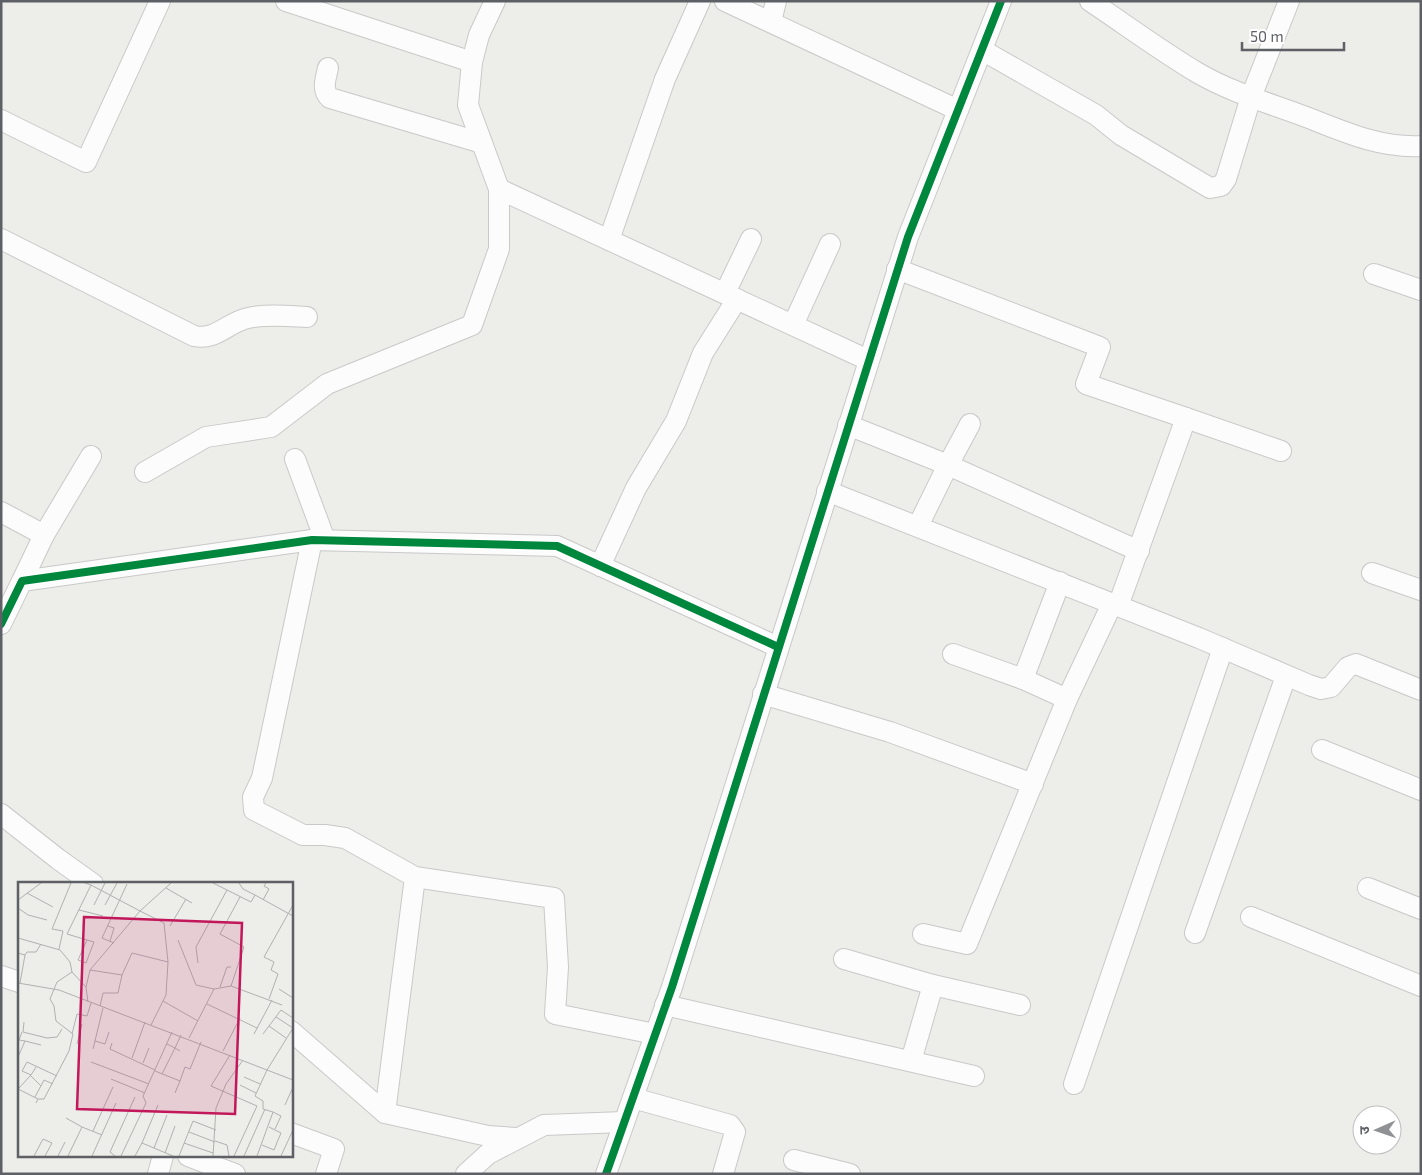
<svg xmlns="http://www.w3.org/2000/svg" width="1422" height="1175" viewBox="0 0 1422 1175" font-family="'Exo 2','Noto Sans Devanagari',sans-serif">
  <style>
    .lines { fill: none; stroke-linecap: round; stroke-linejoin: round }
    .minor-casing { stroke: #c9c9c9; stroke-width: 22 }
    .minor { stroke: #fcfcfc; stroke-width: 20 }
    .cycleway-casing { stroke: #fff; stroke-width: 11 }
    .cycleway { stroke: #00873e; stroke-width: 8 }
    .inset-road { fill: none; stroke: #b0b1b1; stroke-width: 1 }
    .view { fill: #c2185b; fill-opacity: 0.15; stroke: #c2185b; stroke-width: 2.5 }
    .inset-edge { fill: none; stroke: #5e6066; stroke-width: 2.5 }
  </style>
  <rect width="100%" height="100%" fill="#edede9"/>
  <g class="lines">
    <g class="minor-casing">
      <g id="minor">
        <polyline points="286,1 472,62"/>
        <polyline points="725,1 958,110"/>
        <path d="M1090 1C1126 25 1161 51 1198 73 1234 94 1276 105 1314 120 1349 134 1383 148 1421 146"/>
        <polyline points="771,22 776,1"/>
        <polyline points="982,50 1096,115 1121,135 1210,188 1221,186 1226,179 1251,97 1289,1"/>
        <path d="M328 68C326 78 321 90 330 98L482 143"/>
        <polyline points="1,120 86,162 160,1"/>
        <polyline points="499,189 868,360"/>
        <path d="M1 239 194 336C216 341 228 322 248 318 267 314 287 316 307 317"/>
        <polyline points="609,240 665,79 700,1"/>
        <polyline points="897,269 1100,347 1086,384 1186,418"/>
        <polyline points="1374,274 1421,290"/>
        <polyline points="725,293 751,239"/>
        <polyline points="793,325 830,244"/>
        <polyline points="848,425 948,465 970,424"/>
        <polyline points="295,459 325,540"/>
        <polyline points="145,472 206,437 271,427 327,384 472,325 499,249 499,189 468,105 472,62 479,35 495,1"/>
        <polyline points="827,491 1199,638 1309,685 1321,689 1331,687 1348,667 1356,664 1421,690"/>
        <polyline points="1,512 44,535"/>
        <polyline points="918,526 948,465 1139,551"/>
        <polyline points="312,540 262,778 253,797 254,810 303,835 325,835 345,838 415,877 385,1113"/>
        <polyline points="600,566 636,488 676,421 703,353 737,299"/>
        <polyline points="1372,573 1421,590"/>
        <polyline points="22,581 44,535 91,456"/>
        <polyline points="1118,606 1186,418 1281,451"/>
        <polyline points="1,624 22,581 312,540 557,546 778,647"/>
        <polyline points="953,654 1023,679 1067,699"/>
        <polyline points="1023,679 1060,582"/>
        <polyline points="763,694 890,732 1033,784"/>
        <polyline points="1322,750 1421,790"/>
        <polyline points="1,814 58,859 93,884"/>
        <polyline points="415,877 554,898 558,967 555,1014 655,1034"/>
        <polyline points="1368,888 1421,909"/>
        <polyline points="1251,917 1421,986"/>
        <polyline points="1195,933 1286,676"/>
        <polyline points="923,934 967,944 1067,699 1112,604"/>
        <polyline points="844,959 933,985 911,1061"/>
        <polyline points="1,976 19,982"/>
        <polyline points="933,985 1020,1005"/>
        <polyline points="665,1005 974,1076"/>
        <polyline points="291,1031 385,1113 488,1136 516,1138"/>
        <polyline points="1074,1084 1223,648"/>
        <polyline points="633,1098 730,1125 735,1132 723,1174"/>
        <polyline points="291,1133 334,1149 326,1174"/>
        <polyline points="188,1156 235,1174"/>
        <polyline points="794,1160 850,1174"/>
        <polyline points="158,1174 163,1156"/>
        <polyline points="466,1174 488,1154 544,1125 624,1122"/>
        <polyline points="606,1174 672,987 908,237 1001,1"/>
      </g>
    </g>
    <use href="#minor" class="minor"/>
    <g class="cycleway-casing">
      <g id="cycleway">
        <polyline points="1,624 22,581 312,540 557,546 778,647"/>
        <polyline points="606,1174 672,987 908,237 1001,1"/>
      </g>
    </g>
    <use href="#cycleway" class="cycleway"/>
  </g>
  <g transform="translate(18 882)">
    <rect width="275" height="275" fill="#edede9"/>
    <path class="inset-road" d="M67 1 73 3 49 52 69 58 76 60 68 81 60 78 69 58M195 1 233 20 237 13 275 34M221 1 225 7 237 13M148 6 174 21M9 11 35 25M0 18 23 1M245 18 251 7 246 4 248 1M76 23 87 1M87 23 99 1M0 26 10 33 29 38M61 28 85 34M90 44 96 46 92 59M152 44 168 17M0 56 42 68 52 80 54 90 68 105 70 120M160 58 178 103 196 107 213 104 264 123M96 61 84 56 109 2M41 67 45 49 34 47 53 1M0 71 7 73 2 101M7 73 9 70H18L23 62M180 81 178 65 209 8M72 88 104 93 114 71 150 80M0 101 41 108 275 198M213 104 226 65 202 52 222 15M68 105 72 88 122 29 73 3M202 105 209 85H213M261 107 275 116M251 117 260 92 253 88 256 80 246 75 275 23M145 119 180 139M189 122 239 146M82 124 85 111H100L104 93M258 135 275 146M6 140 5 150 29 156 39 155 44 147M133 143 148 113 150 80 146 41 122 29 153 1M251 144 268 156M54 152 59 132 69 134 73 121M236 152 254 118M245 152 263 128 275 136M171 156 196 107M7 159 23 163M77 159 87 162 91 150M94 161 92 167 137 188M59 162 64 142M75 167 85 126M162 169 157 166 163 153M205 169 222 136M212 173 193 204 239 224 216 274M0 175 7 159 1 158 4 150M114 176 127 140M73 180 131 202M125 181 131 166M18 185 13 193 4 189 9 180 39 194M137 189 162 199 157 211M144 192 157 166 149 162M12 193 23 204M226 195 242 202M93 197 127 211M162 199 167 185 172 187 183 160M222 203 238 211M1 206 13 193M0 207 20 217 18 221M17 215 26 198 35 202M20 217H26L51 169 55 152 38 139 36 124 32 117 39 100 54 90M267 223 275 205M255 230 263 234 257 247M48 236 64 245M75 249 95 205M171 250 197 260M197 259 209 263 211 274M124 261 140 223M166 261 195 271M244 263 256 268 260 258 263 251 251 245M136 266 149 233M147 271 157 244M16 274 25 257 34 261 27 274M40 274 47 260M50 274 64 245 84 253M74 274 98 221M97 274 92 270 117 215M103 274 128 221 125 214 154 150M117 274 124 261 155 274M161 274 175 239 198 248M195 274 198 226 208 202 225 178M226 274 247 227M239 274 255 230 245 227V219L237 214 249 188 275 146M263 274 275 248"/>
    <path class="view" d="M66 35 224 41 217 232 59 227Z"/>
    <rect width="275" height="275" class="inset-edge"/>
  </g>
  <rect width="1422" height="1175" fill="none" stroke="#5e6066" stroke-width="5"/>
  <g transform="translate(1377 1130) rotate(268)"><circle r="24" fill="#ffffff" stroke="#bfbfc2"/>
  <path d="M0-4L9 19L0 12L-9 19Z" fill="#909194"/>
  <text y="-8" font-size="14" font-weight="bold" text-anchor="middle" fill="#5e6066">उ</text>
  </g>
  <path d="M1242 42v8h102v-8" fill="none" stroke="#5e6066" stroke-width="2.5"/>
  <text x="1250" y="42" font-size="15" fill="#5e6066" stroke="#ffffff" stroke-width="4" paint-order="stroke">50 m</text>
</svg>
